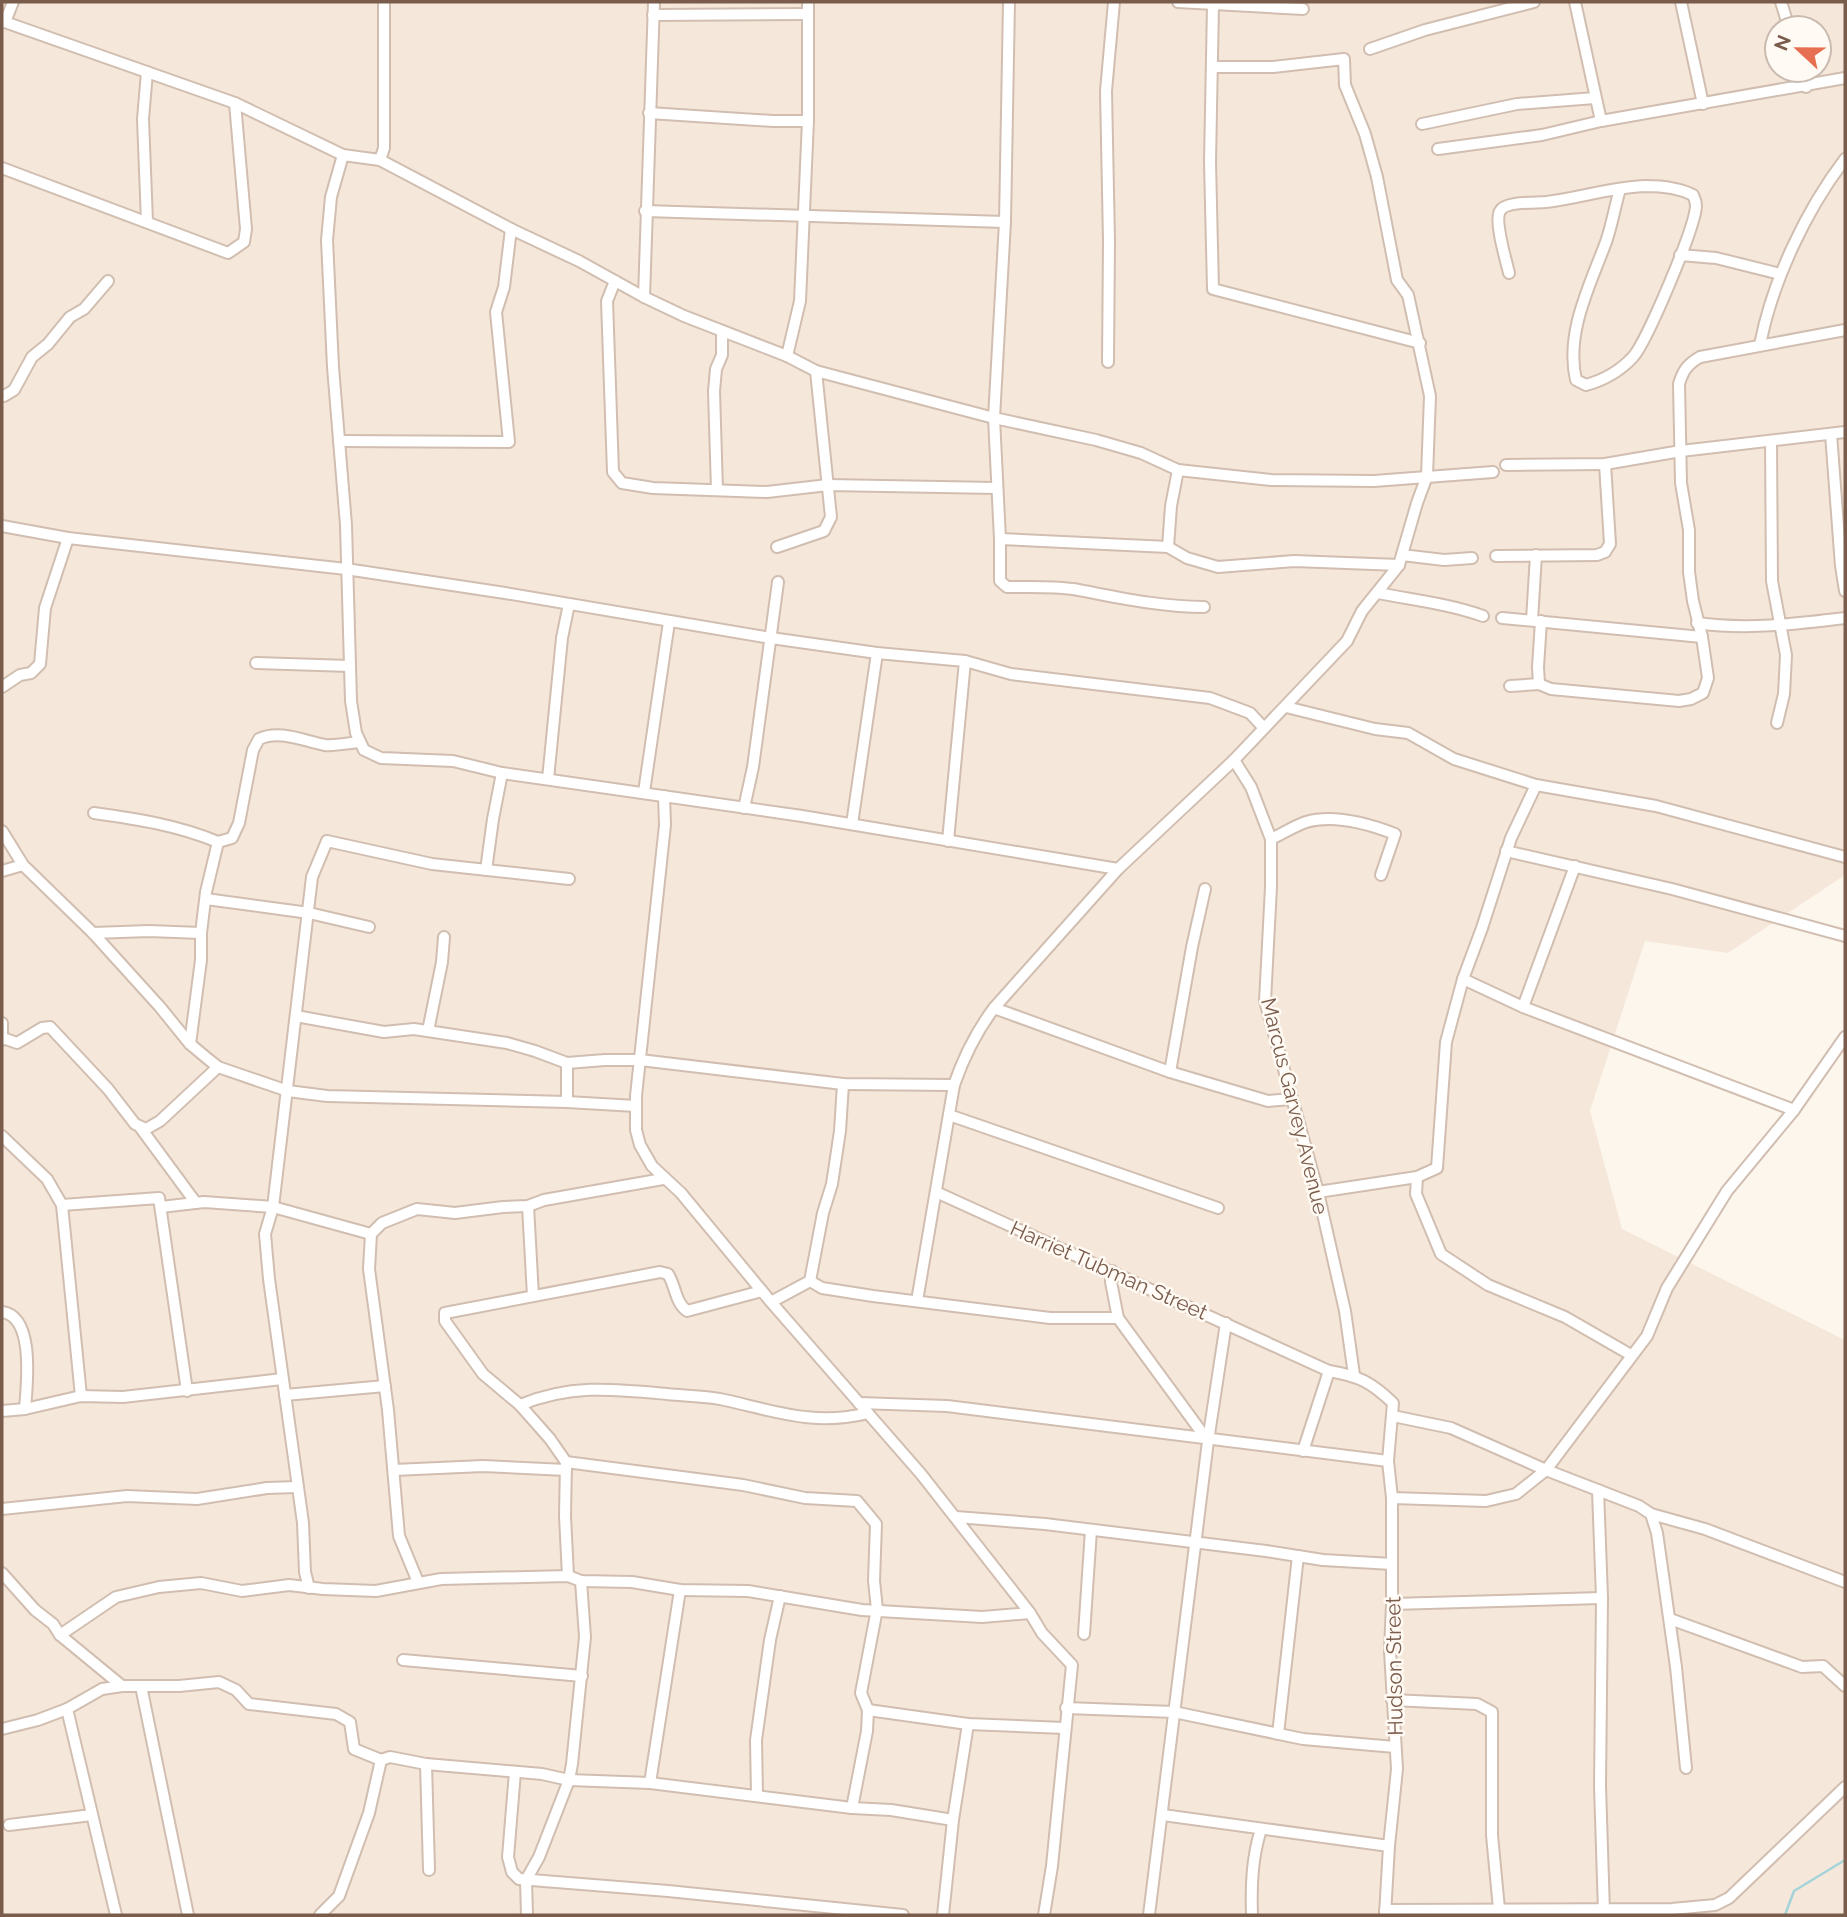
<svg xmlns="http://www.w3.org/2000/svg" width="1847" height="1917" viewBox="0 0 1847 1917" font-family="Raleway,sans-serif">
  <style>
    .residential { fill: #f5e8da; fill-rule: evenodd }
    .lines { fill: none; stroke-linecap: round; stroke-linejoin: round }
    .stream { stroke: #a5d3da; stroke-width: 2.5 }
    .minor-casing { stroke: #d1beb0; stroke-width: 14 }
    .minor { stroke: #fff; stroke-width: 10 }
    .labels { text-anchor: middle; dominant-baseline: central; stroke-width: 5; stroke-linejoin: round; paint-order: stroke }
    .street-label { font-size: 21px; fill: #7a5c4d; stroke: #fffaf3 }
  </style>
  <rect width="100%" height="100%" fill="#fdf6ec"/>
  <path class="residential" d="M2 2H1845V875L1728 953 1645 941 1590 1111 1622 1229 1845 1340V1915H2ZM1777 28H1819V70H1777Z"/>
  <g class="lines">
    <polyline class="stream" points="1785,1915 1794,1891 1845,1860"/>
    <g class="minor-casing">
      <g id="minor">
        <path d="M1009 2 1005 222 994 418 1000 539V581L1007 587C1028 587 1052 586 1073 589 1117 597 1159 607 1204 607"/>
        <polyline points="1178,2 1303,9"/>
        <polyline points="1575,2 1601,121"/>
        <polyline points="1681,2 1703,104"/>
        <polyline points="1781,2 1789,28"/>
        <polyline points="1213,5 1210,162 1213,289 1420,343"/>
        <polyline points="653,15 808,14"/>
        <polyline points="2,21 235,103 343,155 380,160 511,229 579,261 644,297 684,316 787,356 816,371 994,418 1096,440 1141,453 1178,470 1271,480 1374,481 1493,472"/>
        <polyline points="5,22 13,2"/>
        <polyline points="1370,49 1425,30 1534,2"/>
        <polyline points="1802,70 1806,87"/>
        <polyline points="147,72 143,119 147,222"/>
        <polyline points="649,113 773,121 808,121"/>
        <polyline points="1422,124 1517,104 1595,98"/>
        <polyline points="1438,149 1542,135 1601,121 1845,78"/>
        <polyline points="343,155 331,197 327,240 333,367 346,525 351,701 356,733 364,750 381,758 453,761 502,773 802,816 1118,869"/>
        <polyline points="380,160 384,148 384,2"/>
        <polyline points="2,168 228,253 244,242 246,229 235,103"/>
        <polyline points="645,211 1005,222"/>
        <polyline points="1680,255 1716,258 1780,274"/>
        <path d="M1509 273C1506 260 1494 221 1500 211 1505 201 1535 203 1546 202 1579 198 1612 187 1646 186 1662 186 1679 188 1693 195 1695 200 1696 201 1696 206 1695 228 1647 341 1633 357 1620 371 1604 380 1586 385L1576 380C1565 333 1590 285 1606 242 1612 225 1615 206 1620 189"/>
        <polyline points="615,281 607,301 613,472 622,483 653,488 767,492 828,485 996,488"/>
        <polyline points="644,297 654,2"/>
        <path d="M1760 345C1772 282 1806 210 1845 159"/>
        <polyline points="787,356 800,301 808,121 808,2"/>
        <polyline points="1108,362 1109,241 1106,91 1114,2"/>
        <polyline points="2,395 4,396 14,390 32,357 48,344 70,317 84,309 108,281"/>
        <polyline points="1831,434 1841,566 1845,591"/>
        <polyline points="339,441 509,442 496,312 504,287 511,229"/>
        <polyline points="1771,441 1772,581 1786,655 1784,694 1777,723"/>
        <polyline points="1506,465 1605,464 1681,451 1845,432"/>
        <polyline points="717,490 714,391 716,369 722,355 722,332"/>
        <polyline points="2,526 68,538 346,569 505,593 771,638 877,653 965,661 1011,674 1210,698 1250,713 1263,727"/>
        <polyline points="1000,539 1168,547 1187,558 1218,567 1294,561 1399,565"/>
        <polyline points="777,547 824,531 831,517 816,371"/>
        <polyline points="1168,547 1171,506 1178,470"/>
        <polyline points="1402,555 1444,560 1472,558"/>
        <polyline points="1496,556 1597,555 1605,552 1610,544 1605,464"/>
        <path d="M1378 593C1413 600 1450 604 1483 616"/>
        <polyline points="1502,618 1702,637"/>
        <polyline points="1532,620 1536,555"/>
        <path d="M1697 623C1746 630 1796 624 1845 618"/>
        <polyline points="256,663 350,666"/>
        <polyline points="1539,684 1538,667 1541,621"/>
        <path d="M1510 686 1539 684 1551 689 1679 701 1691 699 1703 693 1708 678 1702 637 1693 601 1689 572V530L1681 483 1679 384C1683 370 1688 364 1700 357L1845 330"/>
        <polyline points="2,687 20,675 31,673 40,664 45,608 68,538"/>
        <polyline points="1286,707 1375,729 1408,733 1454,759 1536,785 1656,806 1845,857"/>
        <polyline points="1234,760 1251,787 1271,839 1271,887 1265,1001 1318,1192 1345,1311 1354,1375"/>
        <polyline points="548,779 562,638 569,604"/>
        <polyline points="644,792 669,622"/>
        <polyline points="664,796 665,825 636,1096 636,1130 640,1145 652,1166 681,1193 771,1302 921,1474 1030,1613 1042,1633 1072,1665 1052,1866 1044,1915"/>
        <polyline points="744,808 753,767 778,582"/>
        <path d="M94 813C137 819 177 825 218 842"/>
        <polyline points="852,824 877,653"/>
        <polyline points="2,831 23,865 93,933 160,1007 190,1044 208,1059 218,1067 288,1091 327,1096 567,1102 636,1106"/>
        <path d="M1271 839C1282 834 1294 826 1306 822 1334 814 1369 824 1395 834L1381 875"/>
        <polyline points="948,841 965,661"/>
        <polyline points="1506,851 1672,889 1845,936"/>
        <polyline points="486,870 493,819 502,773"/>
        <polyline points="2,871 23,865"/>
        <polyline points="206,899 309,913 369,927"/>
        <polyline points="93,933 149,931 201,933"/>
        <polyline points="1463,979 1523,1007 1794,1110"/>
        <polyline points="1523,1007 1575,866"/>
        <polyline points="994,1008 1170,1072 1268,1101 1292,1099"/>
        <polyline points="296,1016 384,1032 414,1029 507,1043 535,1051 567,1063 605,1060 640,1060 843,1084 954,1085"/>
        <polyline points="2,1023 2,1040"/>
        <polyline points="428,1031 442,962 444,937"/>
        <polyline points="3,1038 17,1043 42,1028 50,1027 108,1089 135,1124 146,1129 160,1121 218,1067"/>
        <path d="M190 1044 201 960V933L206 892 218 842 232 838 239 823 253 750 259 739C279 729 304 741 325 745 336 746 348 743 359 742"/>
        <polyline points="1170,1072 1192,947 1205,889"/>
        <polyline points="567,1102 567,1063"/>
        <polyline points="949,1115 1218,1208"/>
        <polyline points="140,1127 196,1203"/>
        <polyline points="2,1136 47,1179 62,1205 81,1396"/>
        <polyline points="1417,1177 1416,1194 1441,1254 1488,1285 1565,1317 1631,1355"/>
        <path d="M936 1192 1329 1371C1359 1376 1371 1382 1393 1403L1388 1461 1392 1498V1604L1390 1651 1397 1769 1389 1846 1385 1915"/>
        <polyline points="1318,1192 1417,1177 1437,1168 1446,1042 1463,979 1482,928 1511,838 1536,785"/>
        <polyline points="62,1205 159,1198 187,1391"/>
        <polyline points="528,1206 533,1296"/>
        <polyline points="161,1207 204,1202 273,1207 371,1234 382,1223 417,1209 455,1213 503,1207 528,1206 544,1200 663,1179"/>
        <polyline points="371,1234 369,1269 388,1410 399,1536 418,1582"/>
        <polyline points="1112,1271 1111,1282 1118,1318 1208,1441"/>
        <polyline points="810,1281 822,1288 873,1296 1050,1318 1118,1318"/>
        <path d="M917 1301 954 1085C964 1056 976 1032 994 1008L1118 869 1234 760 1347 641 1362 611 1399 565 1417 503 1427 476 1430 396 1408 295 1397 280 1377 177 1365 134 1345 85 1344 59 1273 67H1212"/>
        <polyline points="771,1302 810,1281 823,1213 832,1184 840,1131 843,1084"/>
        <path d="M2 1312C35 1316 27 1384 25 1409"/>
        <polyline points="285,1395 385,1386"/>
        <polyline points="859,1403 947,1406 1388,1461"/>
        <path d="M520 1405C571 1384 613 1389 667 1394 685 1396 703 1396 720 1399 772 1410 814 1427 868 1413"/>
        <polyline points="2,1411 25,1409 81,1396 123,1397 282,1379"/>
        <polyline points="1393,1416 1451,1428 1546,1470 1647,1336 1667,1288 1727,1191 1794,1110 1845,1037"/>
        <polyline points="1303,1451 1329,1371"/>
        <polyline points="566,1462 743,1485 805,1498 857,1501 876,1524 874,1581 877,1609 861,1693 868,1710 867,1731 852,1808"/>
        <polyline points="394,1470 483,1466 566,1470"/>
        <polyline points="1598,1490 1602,1598 1600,1786 1604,1912"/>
        <polyline points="1392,1498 1486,1501 1516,1494 1546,1470 1639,1506 1651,1514 1657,1533 1676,1667 1686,1768"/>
        <polyline points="2,1509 127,1496 197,1499 267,1488 297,1487"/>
        <polyline points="1651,1514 1705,1529 1845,1582"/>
        <polyline points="956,1517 1045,1524 1266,1551 1323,1560 1392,1564"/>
        <polyline points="2,1573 35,1610 53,1624 60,1635 122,1686"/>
        <path d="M568 1576 565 1516 566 1462 550 1439 520 1405 483 1374 445 1321V1313L660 1272 668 1274C676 1287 675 1302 687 1311L762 1291"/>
        <polyline points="309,1588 305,1572 303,1523 269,1279 265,1234 273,1207 312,877 327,841 432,864 569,879"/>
        <polyline points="1392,1604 1602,1598"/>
        <polyline points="1670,1619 1802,1667 1823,1666 1845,1686"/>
        <polyline points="1084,1634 1091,1530"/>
        <polyline points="60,1635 116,1597 159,1587 201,1583 242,1591 289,1585 323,1589 376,1591 441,1579 568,1576 581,1581 632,1582 680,1590 748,1591 862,1610 982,1617 1030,1613"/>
        <polyline points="403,1660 582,1676"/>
        <polyline points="141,1686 188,1915"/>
        <polyline points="1392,1700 1477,1704 1492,1712 1492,1835 1499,1909"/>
        <polyline points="1066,1708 1174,1712 1303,1739 1395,1747"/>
        <polyline points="67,1709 116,1915"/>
        <polyline points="868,1710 968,1724 1064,1728"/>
        <polyline points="2,1729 38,1720 67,1709 102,1689 122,1686 179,1686 219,1682 236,1690 249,1704 336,1714 350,1722 354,1749 381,1760 369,1813 339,1896 320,1915"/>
        <polyline points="1278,1734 1298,1556"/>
        <polyline points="381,1760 390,1757 426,1764 542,1774 569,1780 650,1783 852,1808 891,1810 953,1820"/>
        <polyline points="426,1764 429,1870"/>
        <polyline points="515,1772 508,1857 512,1872 519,1879 668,1891 903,1915"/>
        <polyline points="650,1783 680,1590"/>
        <polyline points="757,1795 756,1740 770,1640 780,1596"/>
        <polyline points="1163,1815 1389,1846"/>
        <polyline points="9,1825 92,1815"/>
        <polyline points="1385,1910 1672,1909 1715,1905 1729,1898 1845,1787"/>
        <polyline points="527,1915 526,1880 539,1857 569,1780 572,1764 585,1637 581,1581"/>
        <polyline points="943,1915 953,1820 968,1724"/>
        <polyline points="1149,1915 1208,1441 1226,1323"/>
        <path d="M1252 1915C1251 1885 1252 1858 1261 1829"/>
      </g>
    </g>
    <use href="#minor" class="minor"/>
  </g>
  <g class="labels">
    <g class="street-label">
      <text transform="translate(1295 1106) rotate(76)">Marcus Garvey Avenue</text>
      <text transform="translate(1109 1270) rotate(24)">Harriet Tubman Street</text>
      <text transform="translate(1394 1666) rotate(-91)">Hudson Street</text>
    </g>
  </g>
  <rect width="1847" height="1917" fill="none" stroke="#7a5c4d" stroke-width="7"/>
  <g transform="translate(1798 49) rotate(292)"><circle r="33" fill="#fffaf3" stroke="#cabbb1" stroke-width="2"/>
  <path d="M0-5L12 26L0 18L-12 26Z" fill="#e76f51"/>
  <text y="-10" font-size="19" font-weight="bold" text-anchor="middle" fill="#7a5c4d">N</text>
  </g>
</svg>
